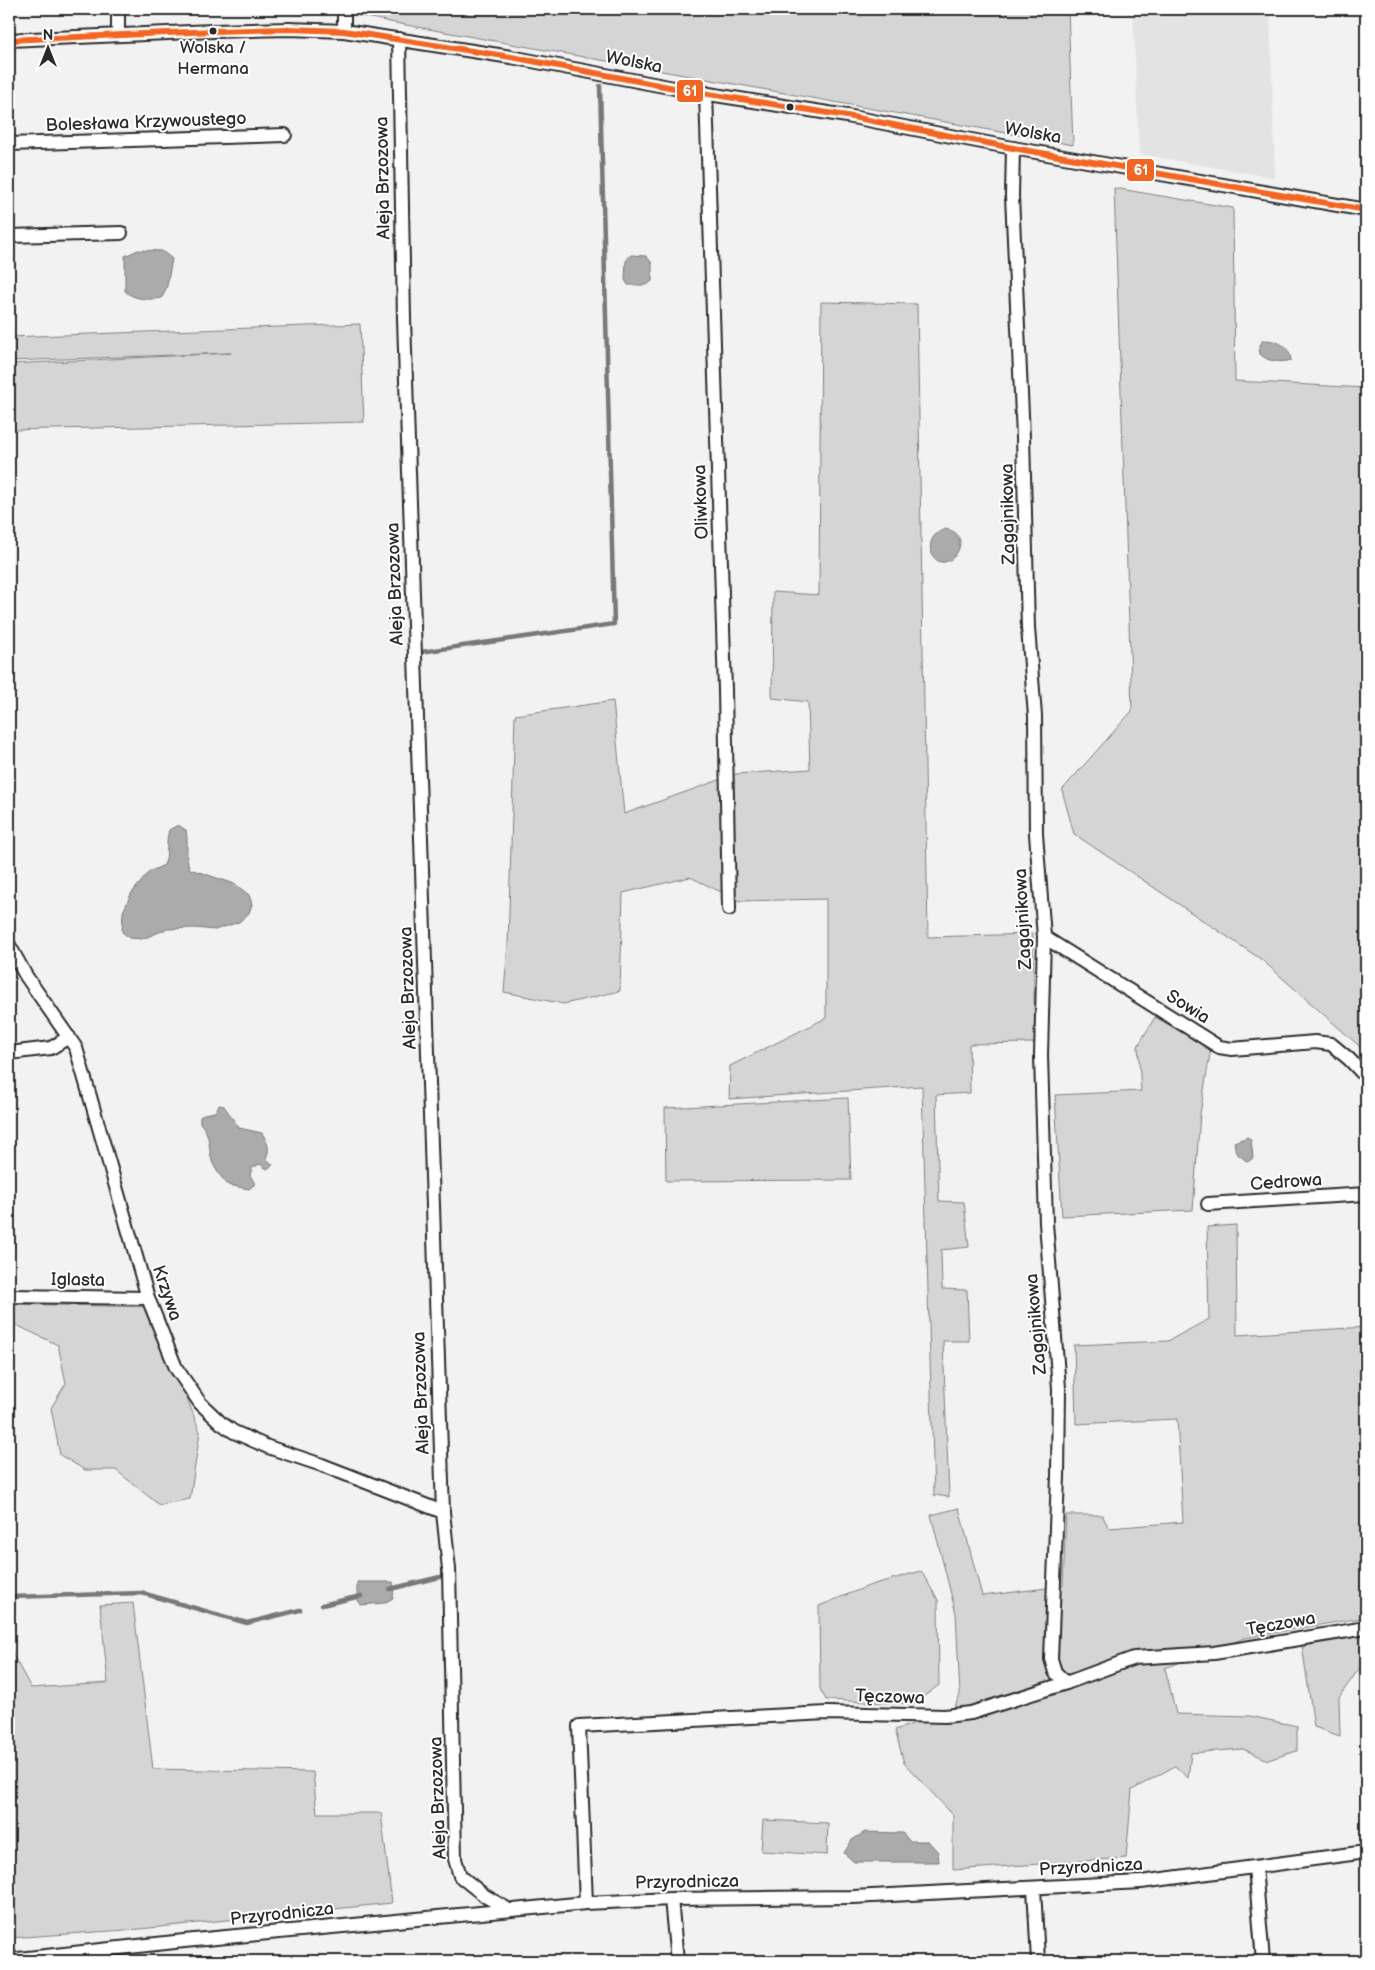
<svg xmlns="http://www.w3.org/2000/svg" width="1375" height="1970" viewBox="0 0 1375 1970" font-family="'Balsamiq Sans',sans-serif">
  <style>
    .built { fill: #e3e3e3 }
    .green { fill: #d5d5d5; stroke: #808080 }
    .water { fill: #ababab; stroke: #787878 }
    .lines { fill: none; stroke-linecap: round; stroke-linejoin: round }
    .stream { stroke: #787878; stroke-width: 4.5 }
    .minor-casing { stroke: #2b2b2b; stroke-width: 16 }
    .minor { stroke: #fff; stroke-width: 12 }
    .bus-1-casing { stroke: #fff; stroke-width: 10 }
    .bus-1 { stroke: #f26522; stroke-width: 6 }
    .bus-dot { fill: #2b2b2b; stroke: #fff; stroke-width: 2 }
    .labels { text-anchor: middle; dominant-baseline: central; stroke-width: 4; stroke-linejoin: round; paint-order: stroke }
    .bus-label { font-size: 17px; fill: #2b2b2b; stroke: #fff }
    .street-label { font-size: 18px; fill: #2b2b2b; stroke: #fff }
    .line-badge { stroke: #fff; stroke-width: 2 }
    .badge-label { font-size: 14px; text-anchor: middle; font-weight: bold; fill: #fff }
  </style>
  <rect width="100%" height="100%" fill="#f2f2f2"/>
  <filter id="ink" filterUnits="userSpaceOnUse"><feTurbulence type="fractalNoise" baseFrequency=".02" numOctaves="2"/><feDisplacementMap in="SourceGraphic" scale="10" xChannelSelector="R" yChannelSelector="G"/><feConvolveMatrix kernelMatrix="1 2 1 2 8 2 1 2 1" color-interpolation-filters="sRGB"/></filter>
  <g filter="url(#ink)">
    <polygon class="built" points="1133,9 1270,9 1275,178 1139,154"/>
    <g class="green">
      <polygon points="357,9 1068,9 1073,145 395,23 357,15"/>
      <polygon points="1114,188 1233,208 1235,381 1366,388 1366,1052 1262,960 1074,834 1062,790 1132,711"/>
      <polygon points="821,302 917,304 928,937 1033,934 1035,1043 969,1044 970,1093 936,1095 939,1201 964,1202 969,1247 941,1250 942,1289 967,1290 969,1341 943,1341 949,1497 934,1495 922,1086 729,1099 730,1066 826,1018 826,899 740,901 690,877 623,893 620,991 564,1004 504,992 508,944 515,715 613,701 624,814 736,774 810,769 808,702 772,698 773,592 819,595"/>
      <polygon points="360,324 364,422 9,430 9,364 231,353 9,361 9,337"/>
      <polygon points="1155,1017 1211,1048 1200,1114 1193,1210 1062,1216 1055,1095 1141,1091 1138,1046"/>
      <polygon points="848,1098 851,1180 666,1181 665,1108"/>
      <polygon points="1236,1225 1237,1335 1366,1327 1366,1617 1245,1638 1165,1668 1176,1714 1250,1716 1297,1726 1297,1751 1268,1760 1243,1749 1191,1753 1188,1778 1175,1766 1132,1790 1126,1858 953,1870 953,1815 904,1763 895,1730 953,1710 960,1695 956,1614 931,1515 959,1508 982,1596 1063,1586 1066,1515 1102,1515 1109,1528 1183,1522 1177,1419 1076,1424 1074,1345 1168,1341 1209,1319 1207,1227"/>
      <polygon points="9,1304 152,1307 200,1432 190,1499 159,1505 116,1470 85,1470 60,1455 51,1408 66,1383 58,1345 10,1322"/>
      <polygon points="921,1571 938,1600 939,1685 914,1704 826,1700 820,1689 819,1606 871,1585"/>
      <polygon points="133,1603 153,1769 313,1772 317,1813 381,1813 392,1903 140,1929 9,1938 9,1620 13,1655 31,1688 108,1683 100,1605"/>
      <polygon points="1366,1634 1366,1661 1364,1662 1339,1697 1340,1736 1314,1727 1302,1645"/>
      <polygon points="763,1820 828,1823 827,1855 761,1851"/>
    </g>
    <g class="water">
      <path d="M138 250 162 251 172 259 167 286 162 298C150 300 134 300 125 291V256Z"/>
      <polygon points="631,255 646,256 652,263 652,281 647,285 628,285 625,280 626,261"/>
      <path d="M1263 340C1277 340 1289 345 1291 360 1280 363 1268 362 1260 354L1259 347Z"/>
      <path d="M946 529C978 535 947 578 933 556 926 543 934 532 946 529Z"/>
      <path d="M178 825 186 830C189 845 184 855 190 869L235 884 249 895 252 904 249 913 239 922 215 930 195 928 167 929 142 939 130 938 122 932 123 912 131 894 149 872 164 865C169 854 165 842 169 830Z"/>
      <path d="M219 1105 224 1106 239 1128 262 1133C267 1141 271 1149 266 1158L273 1165 267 1169 260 1164 252 1168 250 1175 255 1184 249 1189 228 1185C222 1178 215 1170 212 1161 208 1147 211 1134 200 1123V1117L204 1114 215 1112Z"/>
      <polygon points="1248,1137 1251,1140 1253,1158 1248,1162 1236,1153 1234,1142"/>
      <polygon points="357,1582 393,1582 394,1587 393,1598 384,1603 360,1605 357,1597"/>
      <polygon points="865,1832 903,1833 909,1841 928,1841 938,1852 939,1862 854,1862 844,1853 852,1840"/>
    </g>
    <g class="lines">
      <g class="stream">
        <polyline points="421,652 614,624 600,86"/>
        <polyline points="390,1589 440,1577"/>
        <polyline points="9,1597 142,1593 247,1623 300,1610"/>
        <polyline points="322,1605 361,1596"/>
      </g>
      <g class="minor-casing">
        <g id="minor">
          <polyline points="118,9 118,34"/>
          <polyline points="344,9 344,31"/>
          <polyline points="399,39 404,319 443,1512 449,1569 455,1859 460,1876 485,1896 509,1910"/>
          <polyline points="9,40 213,31 289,29 344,31 511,57 690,91 847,116 1013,148 1366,210"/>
          <polyline points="706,93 725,690 729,909"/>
          <polyline points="9,144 285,135"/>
          <polyline points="1013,148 1012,196 1023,437 1028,628 1035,716 1036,834 1044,937 1041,1056 1046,1223 1059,1388 1058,1476 1051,1659 1055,1672 1066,1683"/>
          <polyline points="9,236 121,233"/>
          <polyline points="1044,937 1219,1047 1232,1049 1315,1042 1331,1044 1349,1059 1366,1077"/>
          <polyline points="9,945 26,976 76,1048 148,1298 176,1368 200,1403 221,1423 234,1432 268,1447 322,1465 443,1512"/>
          <polyline points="9,1053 51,1048 69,1037"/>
          <polyline points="1208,1204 1366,1194"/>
          <polyline points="9,1296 148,1298"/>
          <polyline points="1255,1867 1263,1961"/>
          <polyline points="1034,1888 1038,1961"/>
          <polyline points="671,1899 677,1961"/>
          <polyline points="586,1903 579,1726 827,1713 945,1716 971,1713 1066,1683 1134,1658 1214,1653 1366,1628"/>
          <polyline points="9,1960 184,1941 586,1903 671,1899 853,1897 1141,1882 1366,1852"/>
        </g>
      </g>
      <use href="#minor" class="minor"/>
      <g class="bus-1-casing">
        <polyline id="bus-1" points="9,40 213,31 289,29 344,31 511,57 690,91 847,116 1013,148 1366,210"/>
      </g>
      <use href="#bus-1" class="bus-1"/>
    </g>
  </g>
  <g class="bus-dot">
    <circle cx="213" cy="31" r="4.5"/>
    <circle cx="790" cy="107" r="4.5"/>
  </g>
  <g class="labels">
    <g class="bus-label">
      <text x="213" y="48">Wolska /<tspan x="213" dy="21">Hermana</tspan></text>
    </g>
    <g class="street-label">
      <text transform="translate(634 62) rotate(11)">Wolska</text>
      <text transform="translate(146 122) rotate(-2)">Bolesława Krzywoustego</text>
      <text transform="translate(1033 133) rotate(10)">Wolska</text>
      <text transform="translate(383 178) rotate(-91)">Aleja Brzozowa</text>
      <text transform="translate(701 502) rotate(-92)">Oliwkowa</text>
      <text transform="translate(1008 514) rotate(-91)">Zagajnikowa</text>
      <text transform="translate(395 584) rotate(-92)">Aleja Brzozowa</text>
      <text transform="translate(1023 919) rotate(-93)">Zagajnikowa</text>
      <text transform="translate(408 988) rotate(-92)">Aleja Brzozowa</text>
      <text transform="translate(1188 1007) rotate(32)">Sowia</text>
      <text transform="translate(1286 1182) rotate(-4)">Cedrowa</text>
      <text transform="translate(78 1280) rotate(1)">Iglasta</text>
      <text transform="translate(167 1293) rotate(71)">Krzywa</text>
      <text transform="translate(1036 1324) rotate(-95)">Zagajnikowa</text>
      <text transform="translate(421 1393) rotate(-92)">Aleja Brzozowa</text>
      <text transform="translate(1281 1624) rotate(-10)">Tęczowa</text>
      <text transform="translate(890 1697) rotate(2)">Tęczowa</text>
      <text transform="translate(438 1798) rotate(-92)">Aleja Brzozowa</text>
      <text transform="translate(1091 1867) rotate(-3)">Przyrodnicza</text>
      <text transform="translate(687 1882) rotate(-1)">Przyrodnicza</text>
      <text transform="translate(282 1914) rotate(-6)">Przyrodnicza</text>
    </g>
  </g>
  <g class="line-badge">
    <rect x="676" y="79" width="28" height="24" rx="5" fill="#f26522"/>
    <rect x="1126" y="158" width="29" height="24" rx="5" fill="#f26522"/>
  </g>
  <g class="badge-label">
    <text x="690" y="96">61</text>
    <text x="1141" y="175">61</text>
  </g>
  <rect width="1375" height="1970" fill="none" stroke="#fff" stroke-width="30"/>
  <rect x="15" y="15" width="1345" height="1940" fill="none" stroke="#2b2b2b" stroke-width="2" filter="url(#ink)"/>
  <g transform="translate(48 48)" stroke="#ffffff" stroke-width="4" paint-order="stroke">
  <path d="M0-4L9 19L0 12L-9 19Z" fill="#2b2b2b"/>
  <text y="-8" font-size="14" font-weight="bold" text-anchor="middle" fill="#2b2b2b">N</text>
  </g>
</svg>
